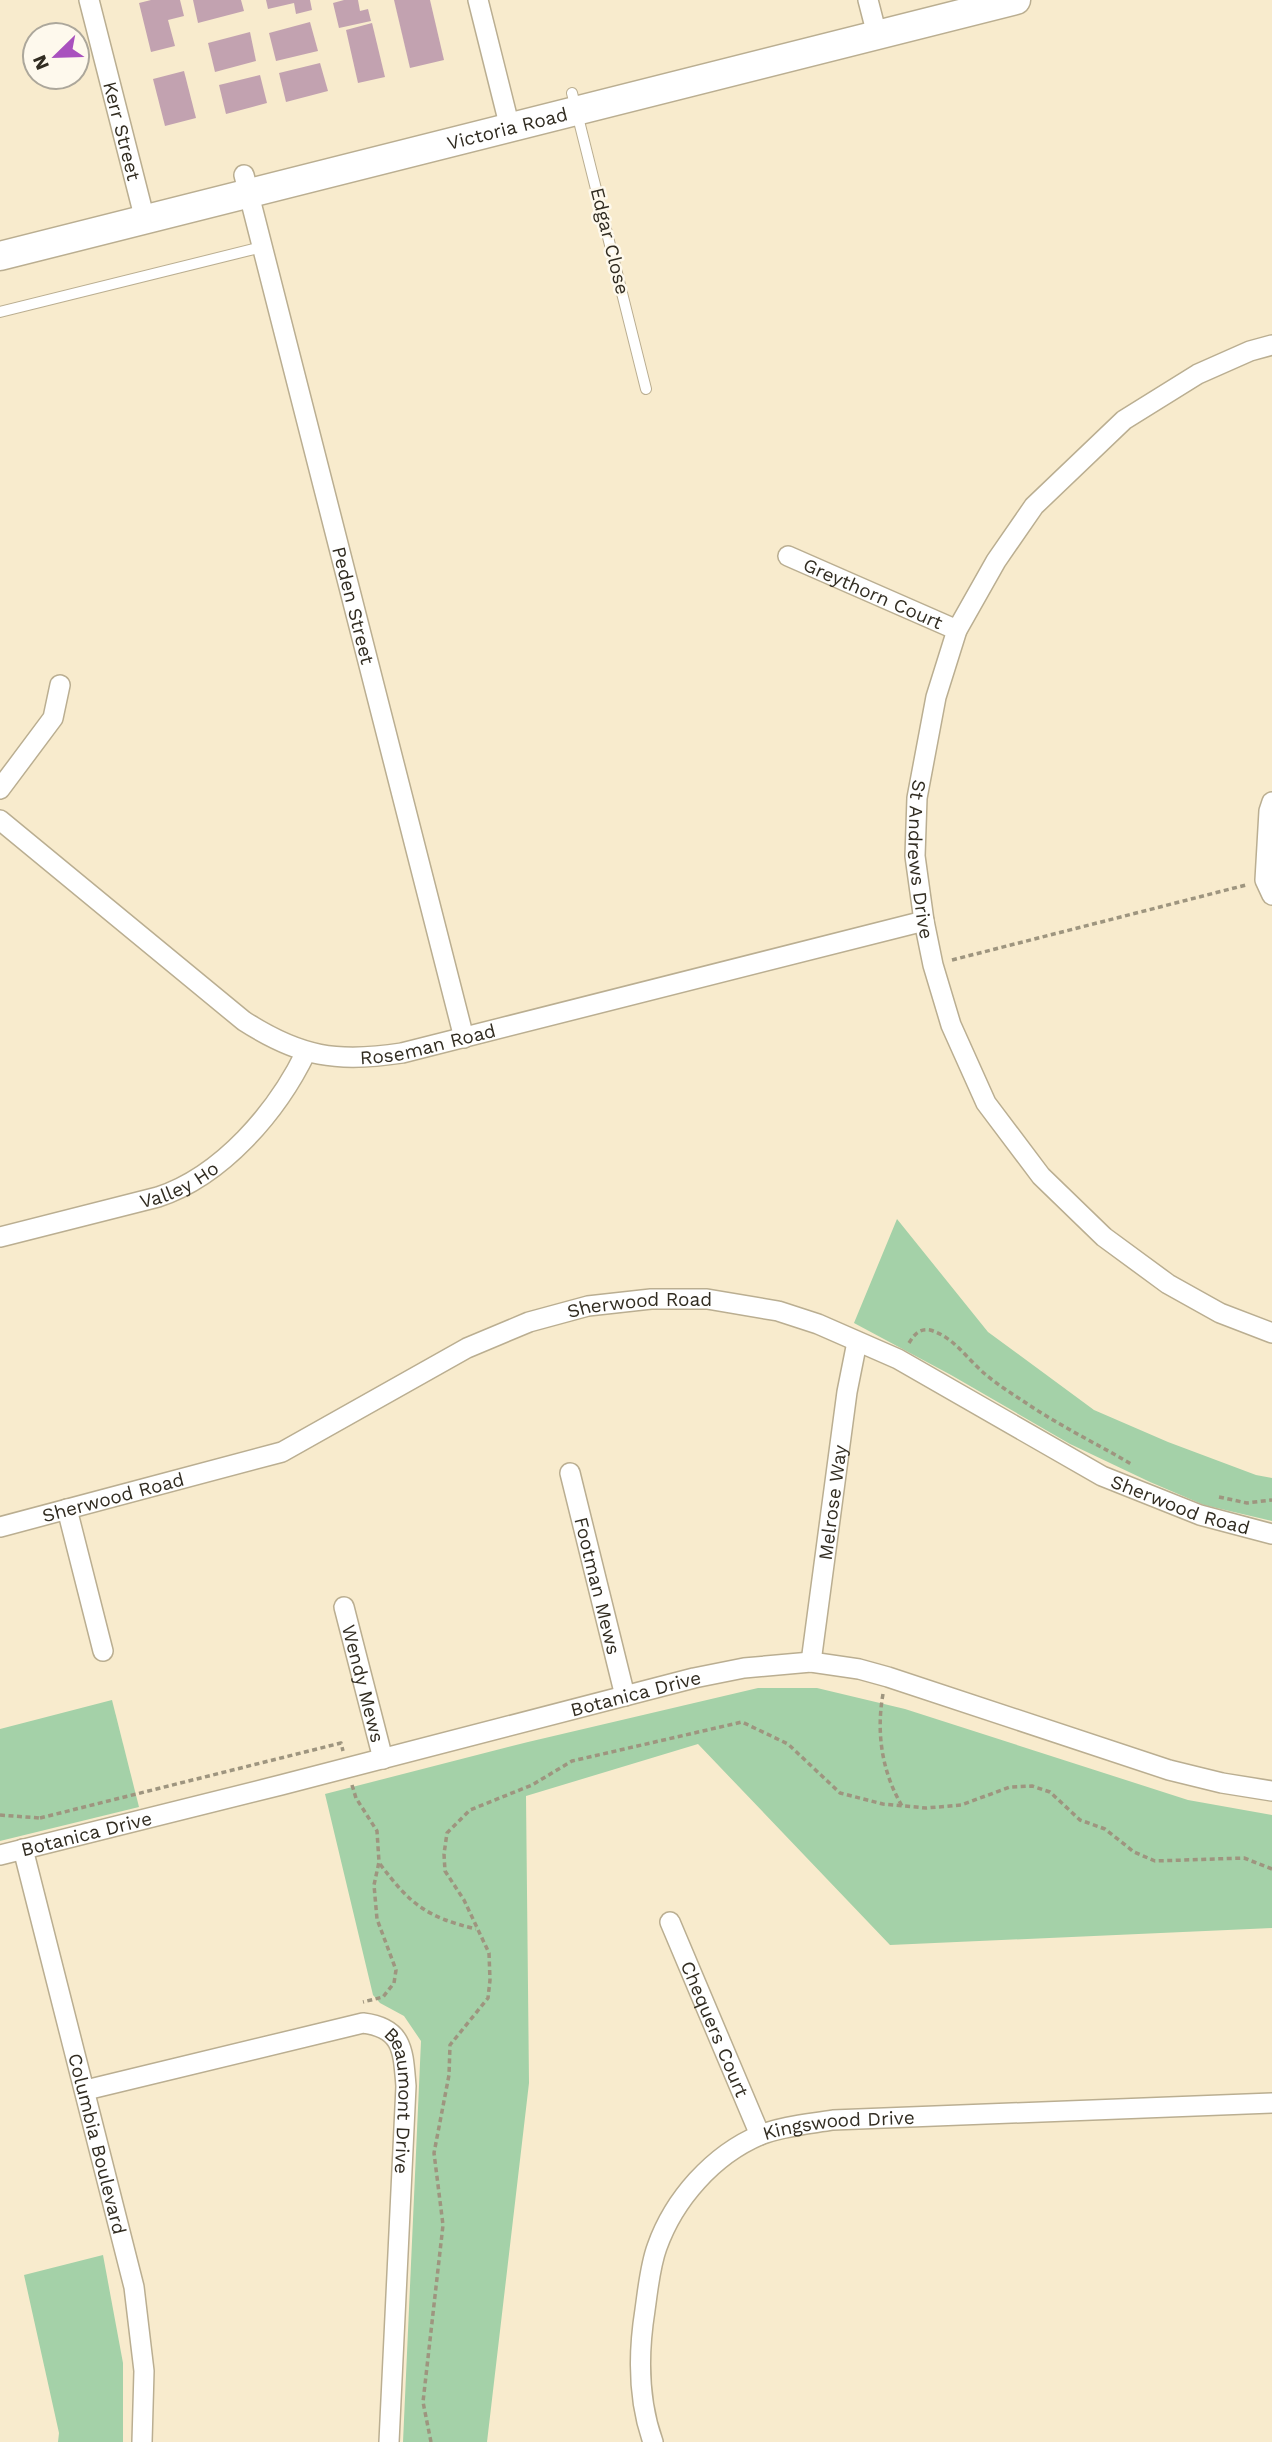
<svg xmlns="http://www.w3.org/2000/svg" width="1272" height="2442" viewBox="0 0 1272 2442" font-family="'Work Sans',sans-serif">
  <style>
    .green { fill: #a4d1a8 }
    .building { fill: #c2a2b0 }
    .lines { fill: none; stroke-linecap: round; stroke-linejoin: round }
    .lane-casing { stroke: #baae91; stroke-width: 12 }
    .street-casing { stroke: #baae91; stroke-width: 22 }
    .secondary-casing { stroke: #baae91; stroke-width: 31 }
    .path { stroke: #9e957f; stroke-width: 3.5; stroke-dasharray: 5 3.5; stroke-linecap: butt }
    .lane { stroke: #fff; stroke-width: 10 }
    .street { stroke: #fff; stroke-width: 19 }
    .secondary { stroke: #fff; stroke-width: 28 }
    .labels { text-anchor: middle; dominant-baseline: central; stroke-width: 5; stroke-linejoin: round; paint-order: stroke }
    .street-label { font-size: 19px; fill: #312c21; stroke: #fef9ed }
  </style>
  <rect width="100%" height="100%" fill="#f8ebcd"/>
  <g class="green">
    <polygon points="897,1219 988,1332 1094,1410 1168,1442 1256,1475 1272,1478 1272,1521 1204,1505 1150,1482 1070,1444 951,1375 854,1323"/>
    <polygon points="758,1688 817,1688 905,1709 1188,1800 1272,1815 1272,1928 890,1945 698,1744 526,1796 529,2083 487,2442 403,2442 421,2041 404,2016 380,2003 373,1995 325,1794 528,1742"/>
    <polygon points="112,1700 139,1807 0,1841 0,1729"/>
    <polygon points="103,2255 123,2363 123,2442 58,2442 59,2433 24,2275"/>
  </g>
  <g class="building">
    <polygon points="151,0 180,0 184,16 168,20 175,46 151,52 139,3"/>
    <polygon points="193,0 241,0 244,11 198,23"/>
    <polygon points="266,0 310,0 312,10 296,14 294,3 268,9"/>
    <polygon points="344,0 358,0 360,11 368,9 371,21 339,28 333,3"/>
    <polygon points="394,0 430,0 444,60 410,68"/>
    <polygon points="310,22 318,51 276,61 269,33"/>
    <polygon points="372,23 385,77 358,83 346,30"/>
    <polygon points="250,32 256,61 215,72 208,43"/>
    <polygon points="320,63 328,91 286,102 279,73"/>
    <polygon points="184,71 196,118 165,126 153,79"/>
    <polygon points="260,75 267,103 226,114 219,85"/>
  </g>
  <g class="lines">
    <g class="lane-casing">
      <g id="lane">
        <polyline points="572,93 646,389"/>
        <polyline points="0,312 262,247"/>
      </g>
    </g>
    <g class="street-casing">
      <g id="street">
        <path id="s1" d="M89 0 145 220"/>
        <polyline points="478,0 510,128"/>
        <polyline points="868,0 877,35"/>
        <path id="s2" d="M244 175 464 1038"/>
        <path id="s3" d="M1272 345 1250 351 1198 374 1124 420 1034 506 996 561 957 630 936 697 917 798 915 856 924 921 933 965 951 1025 986 1103 1041 1176 1104 1237 1168 1284 1220 1313 1272 1333"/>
        <path id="s4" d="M788 556 957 630"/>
        <polyline points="0,789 53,718 60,685"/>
        <polyline points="1272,802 1269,811 1265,880 1272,895"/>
        <path id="s5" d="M0 820 244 1021C300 1057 337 1063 402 1053L924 921"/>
        <path id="s6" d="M0 1237 158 1197C222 1176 277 1112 306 1052"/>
        <path id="s7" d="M570 1473 625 1696"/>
        <polyline points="67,1509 103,1651"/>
        <path id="s8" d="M0 1527 282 1452 467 1348 529 1322 588 1306 651 1299H707L778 1311 818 1324 898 1359 1102 1476 1200 1515 1272 1534"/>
        <path id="s9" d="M344 1607 383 1759"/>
        <path id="s10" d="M811 1662 847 1392 857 1342"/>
        <path id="s11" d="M23 1849 134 2287 144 2371 142 2442"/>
        <path id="s12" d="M0 1855 281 1785 694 1678 744 1668 811 1662 859 1669 888 1677 1169 1770 1222 1783 1272 1791"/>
        <path id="s13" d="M670 1922 760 2135"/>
        <path id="s14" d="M86 2090 363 2023C404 2028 403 2052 406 2086L389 2442"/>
        <path id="s15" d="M653 2442C638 2400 638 2354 645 2310 648 2289 650 2266 657 2247 674 2199 713 2155 760 2135 783 2126 809 2124 833 2120L1272 2103"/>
      </g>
    </g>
    <g class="secondary-casing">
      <g id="secondary">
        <path id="s16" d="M0 256 1016 0"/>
      </g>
    </g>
    <g class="path">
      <polyline points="952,960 1246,885"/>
      <path d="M909 1343C914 1335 919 1328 930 1330 954 1337 967 1359 985 1374 998 1385 1014 1395 1029 1405 1062 1427 1099 1445 1133 1465"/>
      <polyline points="1219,1497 1247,1503 1272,1500"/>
      <path d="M883 1694C876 1733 882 1772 902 1806"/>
      <polyline points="352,1785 356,1798 377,1831 379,1862 374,1885 377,1919 396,1970 394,1983 383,1997 363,2002"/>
      <polyline points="0,1815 39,1818"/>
      <polyline points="40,1818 341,1743 343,1751"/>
      <path d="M380 1864C410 1904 426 1917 476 1929"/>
      <polyline points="431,2442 423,2402 443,2225 434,2153 449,2075 450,2045 488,1998 490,1980 489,1953 464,1900 445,1871 444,1854 447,1833 470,1810 532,1785 572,1761 742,1722 788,1744 840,1793 883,1804 926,1808 961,1805 1010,1787 1032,1786 1050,1792 1080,1820 1105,1829 1134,1852 1155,1861 1244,1858 1272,1869"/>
    </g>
    <use href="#lane" class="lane"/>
    <use href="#street" class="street"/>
    <use href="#secondary" class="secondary"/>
  </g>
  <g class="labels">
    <g class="street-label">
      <text stroke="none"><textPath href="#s16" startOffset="523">Victoria Road</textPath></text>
      <text stroke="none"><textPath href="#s1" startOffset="135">Kerr Street</textPath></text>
      <text transform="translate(610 241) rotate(76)">Edgar Close</text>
      <text stroke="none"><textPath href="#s4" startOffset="93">Greythorn Court</textPath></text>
      <text stroke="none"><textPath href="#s2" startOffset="444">Peden Street</textPath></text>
      <text stroke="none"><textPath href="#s3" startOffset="672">St Andrews Drive</textPath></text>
      <text stroke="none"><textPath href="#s5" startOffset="509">Roseman Road</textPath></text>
      <text stroke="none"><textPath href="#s6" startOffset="187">Valley Ho</textPath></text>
      <text stroke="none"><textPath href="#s8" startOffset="684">Sherwood Road</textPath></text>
      <text stroke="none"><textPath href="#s8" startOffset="117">Sherwood Road</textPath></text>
      <text stroke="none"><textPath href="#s10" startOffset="161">Melrose Way</textPath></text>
      <text stroke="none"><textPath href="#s8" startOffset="1272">Sherwood Road</textPath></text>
      <text stroke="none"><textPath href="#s7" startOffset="116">Footman Mews</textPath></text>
      <text stroke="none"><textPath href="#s9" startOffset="79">Wendy Mews</textPath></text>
      <text stroke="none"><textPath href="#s12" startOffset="656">Botanica Drive</textPath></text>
      <text stroke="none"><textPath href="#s12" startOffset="89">Botanica Drive</textPath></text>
      <text stroke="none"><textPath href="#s13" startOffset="116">Chequers Court</textPath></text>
      <text stroke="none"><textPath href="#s14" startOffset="385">Beaumont Drive</textPath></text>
      <text stroke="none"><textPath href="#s15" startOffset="434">Kingswood Drive</textPath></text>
      <text stroke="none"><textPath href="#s11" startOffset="304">Columbia Boulevard</textPath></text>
    </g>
  </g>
  <g transform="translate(56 56) rotate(247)"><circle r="33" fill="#fef9ed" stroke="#aca79b" stroke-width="2"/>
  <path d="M0-5L12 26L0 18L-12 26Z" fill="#a951be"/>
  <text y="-10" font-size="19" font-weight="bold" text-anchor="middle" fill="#312c21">N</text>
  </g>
</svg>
